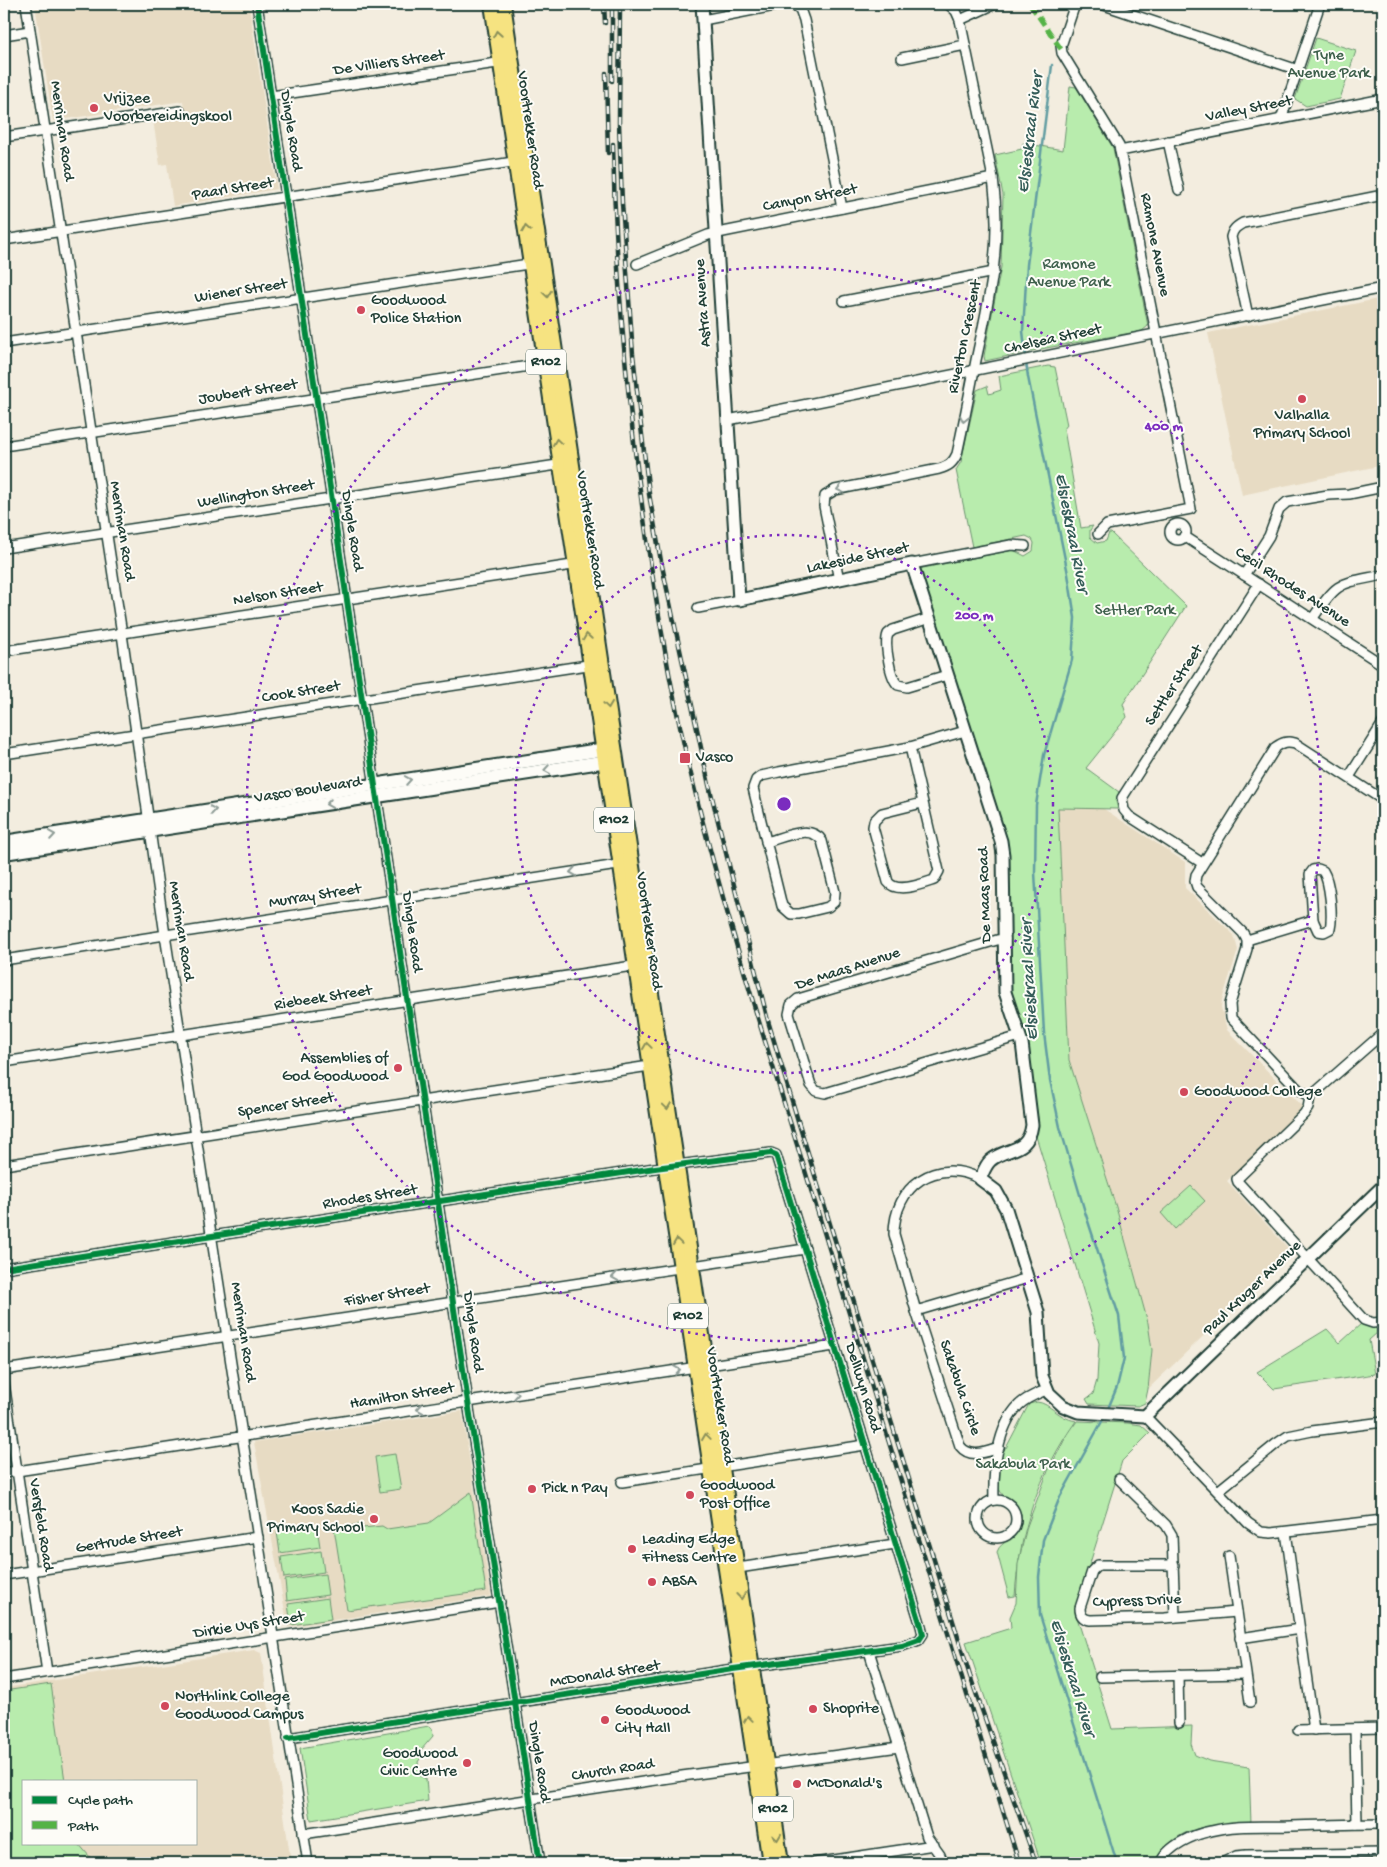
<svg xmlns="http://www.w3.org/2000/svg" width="1387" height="1867" viewBox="0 0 1387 1867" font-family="'Gochi Hand',sans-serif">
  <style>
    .built { fill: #e7dbc3; fill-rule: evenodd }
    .green { fill: #b8ecad; stroke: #6c9470 }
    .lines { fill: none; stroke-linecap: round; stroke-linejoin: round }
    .stream { stroke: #629da2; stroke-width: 2.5 }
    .minor-casing { stroke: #1f3d34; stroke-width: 12 }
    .tertiary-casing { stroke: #1f3d34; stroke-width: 15 }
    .secondary-casing { stroke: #1f3d34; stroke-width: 16 }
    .primary-casing { stroke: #1f3d34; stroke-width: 18 }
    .minor { stroke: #fdfcf7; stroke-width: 9 }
    .tertiary { stroke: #fdfcf7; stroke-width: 11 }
    .secondary { stroke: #fdfcf7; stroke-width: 12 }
    .primary { stroke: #f6e381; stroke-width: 14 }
    .rail-casing { stroke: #1f3d34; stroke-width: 4.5 }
    .rail { stroke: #fdfcf7; stroke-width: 2.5; stroke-dasharray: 8; stroke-linecap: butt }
    .quiet { stroke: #55b346; stroke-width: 5; stroke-dasharray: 10 5; stroke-linecap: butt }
    .cycleway-casing { stroke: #fdfcf7; stroke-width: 9 }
    .cycleway { stroke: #00873e; stroke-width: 6 }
    .oneway { stroke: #8a905a }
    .oneway2 { stroke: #8e9c96 }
    .ring { fill: none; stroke: #7b2cbf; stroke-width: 2.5; stroke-dasharray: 2.5 5 }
    .poi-dot { fill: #d1495b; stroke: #fdfcf7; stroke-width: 2 }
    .labels { text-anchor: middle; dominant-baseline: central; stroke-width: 4; stroke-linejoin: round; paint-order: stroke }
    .shield { fill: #fdfcf7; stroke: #62766e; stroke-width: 1 }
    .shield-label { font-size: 15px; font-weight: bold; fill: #1f3d34 }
    .park-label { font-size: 16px; fill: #3e604c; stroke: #fdfcf7 }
    .street-label { font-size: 16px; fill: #1f3d34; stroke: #fdfcf7 }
    .poi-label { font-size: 16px; fill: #1f3d34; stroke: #fdfcf7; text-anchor: start }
    .water-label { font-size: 18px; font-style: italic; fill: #355d59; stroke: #fdfcf7 }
    .centre { fill: #7b2cbf; stroke: #fdfcf7; stroke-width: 2.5 }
    .ring-label { font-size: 15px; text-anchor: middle; font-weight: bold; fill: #7b2cbf; stroke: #fdfcf7; stroke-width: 4; stroke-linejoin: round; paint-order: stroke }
  </style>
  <rect width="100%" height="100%" fill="#f3eddf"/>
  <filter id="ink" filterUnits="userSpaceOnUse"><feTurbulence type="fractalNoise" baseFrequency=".02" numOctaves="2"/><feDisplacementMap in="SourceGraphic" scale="10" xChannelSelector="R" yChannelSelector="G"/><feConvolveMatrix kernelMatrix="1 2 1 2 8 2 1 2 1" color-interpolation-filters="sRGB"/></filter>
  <g filter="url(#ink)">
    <g class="built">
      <polygon points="35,4 249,4 277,189 173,206 167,164 160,165 153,120 185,115 183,101 53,121"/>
      <polygon points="1383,298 1383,465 1242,495 1208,333"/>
      <polygon points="1058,808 1104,809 1185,862 1185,888 1234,935 1238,950 1222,1000 1221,1007 1227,1030 1304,1108 1227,1181 1287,1247 1287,1256 1148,1389 1152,1350 1148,1323 1116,1207 1069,1060"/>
      <polygon points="462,1411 491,1596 288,1627 254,1442"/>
      <path d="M254 1650 261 1653 291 1863H4V1688ZM24 1781H196V1843H24Z"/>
    </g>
    <g class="green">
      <polygon points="1316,38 1356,51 1340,99 1306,106 1295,99"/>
      <polygon points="1070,86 1076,87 1113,148 1148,326 1142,331 1046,348 985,361 984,356 1001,267 1003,195 995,155 1022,149 1023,143 1063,150"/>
      <polygon points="1048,366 1055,367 1067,425 1064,429 1081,528 1093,526 1090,530 1090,537 1097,543 1106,541 1109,533 1111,533 1186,606 1123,704 1127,717 1086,768 1119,792 1116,801 1118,809 1058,808 1069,1060 1116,1207 1148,1323 1152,1350 1148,1389 1145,1403 1138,1406 1089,1404 1086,1399 1093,1394 1097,1380 1099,1343 1036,1136 1038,1119 1027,1043 1010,990 1009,869 919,570 923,568 1013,550 1025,556 1033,551 1034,543 1032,539 1026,536 972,547 956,470 961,462 977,390 987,386 989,394 1001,390 999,376"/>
      <polygon points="1191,1186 1205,1201 1175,1229 1161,1213"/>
      <polygon points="1362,1323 1377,1327 1377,1333 1369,1340 1375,1374 1274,1389 1257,1372 1327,1329 1340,1343"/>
      <path d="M1037 1402C1050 1403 1058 1418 1076 1421 1039 1473 1019 1532 1015 1596L1009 1597 997 1552C1001 1539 1018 1541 1021 1524 1025 1501 1002 1502 998 1486 995 1474 1000 1459 1003 1447L1006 1448 1029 1404Z"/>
      <path d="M1077 1421 1127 1423 1141 1425 1150 1433 1122 1461 1075 1611 1112 1729 1192 1726 1191 1744 1195 1755 1209 1761 1249 1767 1251 1823C1211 1826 1176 1823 1155 1863H1041L966 1642 1011 1628 1010 1617 1016 1603 1018 1564 1027 1526 1048 1471 1066 1437Z"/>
      <polygon points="395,1454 401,1489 380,1492 375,1457"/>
      <polygon points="471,1492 486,1591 347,1610 334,1528 362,1524 363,1528 382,1526 387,1529 429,1523"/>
      <polygon points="317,1526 320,1547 280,1553 277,1532"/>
      <polygon points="321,1551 324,1572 284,1578 281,1557"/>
      <polygon points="325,1574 328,1595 287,1601 285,1580"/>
      <polygon points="328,1598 331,1619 291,1625 288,1604"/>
      <polygon points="51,1684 65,1781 24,1781 24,1843 78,1843 95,1863 4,1863 4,1691"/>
      <polygon points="429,1726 432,1728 433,1736 421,1750 421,1757 418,1762 420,1776 426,1779 428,1801 311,1820 300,1748"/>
    </g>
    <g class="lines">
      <g class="stream">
        <polyline points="1026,357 1023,331 1027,265 1052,65"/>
        <polyline points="1026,362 1028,377 1068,574 1075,618 1072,660 1044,755 1036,805 1035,872 1044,1033 1050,1080 1060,1127 1085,1212 1119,1316 1124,1358 1117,1387 1107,1411"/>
        <polyline points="1105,1416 1060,1497 1043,1540 1039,1577 1040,1615 1117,1863"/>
      </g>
      <g class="minor-casing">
        <g id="minor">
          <polyline points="26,4 122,634 165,935 308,1863"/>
          <polyline points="257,4 468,1402 540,1863"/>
          <polyline points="793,4 800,9 804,20 842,208"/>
          <polyline points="1075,4 1061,46 1062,53 1119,146 1191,509 1107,525 1098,534"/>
          <polyline points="1101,4 1298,70"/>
          <polyline points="703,20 785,4"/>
          <polyline points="960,20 995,4"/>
          <polyline points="4,35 30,31"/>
          <polyline points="902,58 965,45"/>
          <polyline points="271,96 504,62"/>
          <polyline points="1281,119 1320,4"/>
          <polyline points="4,137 180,111"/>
          <polyline points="1168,141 1179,190"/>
          <polyline points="1120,151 1383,99"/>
          <polyline points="4,240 519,161"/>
          <polyline points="637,264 708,235 993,178"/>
          <polyline points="844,301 994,272"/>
          <path d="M1248 316 1231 237C1233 229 1236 227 1243 223L1383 195"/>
          <polyline points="4,343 535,263"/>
          <polyline points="728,420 1383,288"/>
          <polyline points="4,446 549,363"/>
          <circle cx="1178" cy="532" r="8"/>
          <polyline points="1184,536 1383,665"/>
          <polyline points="4,548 564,464"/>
          <polyline points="912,564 1011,545 1025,546"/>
          <polyline points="1244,575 1269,536 1279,509 1287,502 1328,495 1349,494 1383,487"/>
          <path d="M839 580 824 506 825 496 835 490 939 469C949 466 953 463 957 454 964 422 970 391 976 360 990 296 1002 245 993 178L960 20 956 11 948 4"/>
          <polyline points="698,608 739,600"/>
          <path d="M930 618 893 630 888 634C884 643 890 678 898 685L907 687 947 675"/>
          <path d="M1313 618C1338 580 1340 584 1383 575"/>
          <polyline points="4,651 579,564"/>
          <path d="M910 747 939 871 934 880C922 884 897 894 888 882L873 827 874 821 882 813 922 803"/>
          <polyline points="4,754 594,664"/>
          <polyline points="1349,777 1383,723"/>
          <path d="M766 842C782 838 811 823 822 841L835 892 834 902 828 907 799 914H791L782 906 753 788 756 780 761 776 779 772 910 747 965 731"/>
          <polyline points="1202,863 1129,816 1124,810 1122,798 1259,584"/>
          <path d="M1318 869 1323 871C1330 882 1333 916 1330 929L1324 932 1318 931 1313 920 1310 874 1313 870Z"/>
          <polyline points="1005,939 997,940 798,999 791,1005 789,1014 811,1085 816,1091 825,1093 1020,1036"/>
          <polyline points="1247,940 1313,920"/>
          <polyline points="4,960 624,864"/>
          <polyline points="1383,1033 1310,1097 1308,1108 1304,1114 1237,1179 1238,1182 1364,1320 1373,1323 1383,1322"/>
          <polyline points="4,1062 639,965"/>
          <path d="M1310 1097 1299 1090 1231 1018 1230 1004 1247 949V940L1243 933 1197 887 1195 881 1196 875 1276 747C1283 742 1287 741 1295 743L1383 800"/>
          <polyline points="4,1165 656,1065"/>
          <path d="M980 1179C936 1156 894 1186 894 1234L916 1311 960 1446C970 1459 986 1452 999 1448"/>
          <polyline points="4,1268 655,1168 771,1153 776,1155 921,1626 923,1634 919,1640 902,1646 733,1669 288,1738"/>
          <polyline points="916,1311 1028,1278"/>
          <polyline points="4,1370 805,1249"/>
          <polyline points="4,1383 47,1672"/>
          <polyline points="1145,1416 1248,1523 1261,1532 1271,1533 1383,1520"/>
          <polyline points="4,1473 834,1346"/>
          <polyline points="1119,1479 1166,1525 1172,1535 1175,1617"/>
          <polyline points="622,1482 865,1445"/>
          <polyline points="1218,1491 1276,1444 1288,1436 1312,1431 1383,1422"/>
          <circle cx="997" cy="1519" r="19"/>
          <path d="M994 1500C993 1471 997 1427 1019 1405 1027 1397 1037 1394 1046 1390"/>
          <polyline points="1286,1532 1314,1730"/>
          <polyline points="1229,1556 1250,1702"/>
          <path d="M1174 1565H1098L1092 1571 1080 1608C1080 1615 1083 1619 1090 1620L1165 1618 1237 1612"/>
          <polyline points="732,1569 895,1544"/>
          <polyline points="4,1575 258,1537"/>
          <polyline points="1240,1638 1300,1629"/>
          <polyline points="869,1651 927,1837 940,1855 943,1863"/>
          <polyline points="1178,1675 1179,1723"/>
          <polyline points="1100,1677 1245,1674"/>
          <polyline points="4,1679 500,1602"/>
          <polyline points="1355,1729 1357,1824"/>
          <polyline points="1298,1730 1383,1728"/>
          <polyline points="303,1834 682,1776 899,1747"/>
          <polyline points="814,1863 934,1845"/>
          <path d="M1161 1863C1166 1846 1195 1834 1211 1831 1237 1824 1265 1827 1291 1826 1322 1825 1353 1824 1383 1824"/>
          <polyline points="1222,1863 1236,1856 1246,1855 1383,1853"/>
        </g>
      </g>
      <g class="tertiary-casing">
        <path id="tertiary" d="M702 4 739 600 912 564 1001 841 1003 855 1005 992 1022 1043 1032 1125C1028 1155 1006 1146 990 1161 985 1166 983 1173 980 1179L996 1191 1006 1209 1038 1312 1042 1376 1049 1393 1063 1406 1078 1412 1145 1416 1383 1186"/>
      </g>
      <g class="secondary-casing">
        <g id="secondary">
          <polyline points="4,842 612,748"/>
          <polyline points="4,853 614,760"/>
        </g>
      </g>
      <g class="primary-casing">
        <g id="primary">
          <polyline points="492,4 770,1863"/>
          <polyline points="503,4 781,1863"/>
        </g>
      </g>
      <use href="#minor" class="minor"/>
      <use href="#tertiary" class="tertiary"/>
      <use href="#secondary" class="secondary"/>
      <use href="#primary" class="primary"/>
      <g class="rail-casing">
        <g id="rail">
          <polyline points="604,4 605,23"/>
          <polyline points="620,4 619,123 622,203 633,354 640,418 649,494 661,561 709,785 768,1021 799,1124 970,1676 1036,1863"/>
          <polyline points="606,73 608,153"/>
          <polyline points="612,81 612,4"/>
          <path d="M613 144C616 321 637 498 669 673 691 788 723 900 756 1012L1019 1863"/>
        </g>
      </g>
      <use href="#rail" class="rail"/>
      <polyline class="quiet" points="1030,4 1061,49"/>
      <g class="cycleway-casing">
        <g id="cycleway">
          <polyline points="257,4 468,1402 540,1863"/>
          <polyline points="4,1268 655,1168 771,1153 776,1155 921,1626 923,1634 919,1640 902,1646 733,1669 288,1738"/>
        </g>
      </g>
      <use href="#cycleway" class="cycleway"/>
    </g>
    <defs><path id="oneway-chevron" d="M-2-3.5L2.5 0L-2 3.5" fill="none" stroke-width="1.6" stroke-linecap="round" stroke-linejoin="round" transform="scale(1.25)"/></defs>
    <g class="oneway">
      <use href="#oneway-chevron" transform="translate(497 34) rotate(-99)"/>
      <use href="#oneway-chevron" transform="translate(526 229) rotate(-99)"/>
      <use href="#oneway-chevron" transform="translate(547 294) rotate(82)"/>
      <use href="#oneway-chevron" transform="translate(557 442) rotate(-98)"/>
      <use href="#oneway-chevron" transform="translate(587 637) rotate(-99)"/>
      <use href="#oneway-chevron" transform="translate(608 705) rotate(82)"/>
      <use href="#oneway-chevron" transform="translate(647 1046) rotate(-98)"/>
      <use href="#oneway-chevron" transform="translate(667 1106) rotate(82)"/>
      <use href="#oneway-chevron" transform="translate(677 1242) rotate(-98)"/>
      <use href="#oneway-chevron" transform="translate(706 1437) rotate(-98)"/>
      <use href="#oneway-chevron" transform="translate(741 1596) rotate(83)"/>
      <use href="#oneway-chevron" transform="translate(748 1719) rotate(-98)"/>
      <use href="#oneway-chevron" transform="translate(777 1837) rotate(82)"/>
    </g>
    <g class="oneway2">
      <use href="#oneway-chevron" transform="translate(964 419) rotate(102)"/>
      <use href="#oneway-chevron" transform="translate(840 489) rotate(167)"/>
      <use href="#oneway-chevron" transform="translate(547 770) rotate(171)"/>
      <use href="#oneway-chevron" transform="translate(408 780) rotate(-9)"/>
      <use href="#oneway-chevron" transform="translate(329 804) rotate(171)"/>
      <use href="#oneway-chevron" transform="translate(213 810) rotate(-9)"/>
      <use href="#oneway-chevron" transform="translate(52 835) rotate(-9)"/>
      <use href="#oneway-chevron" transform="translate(573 872) rotate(171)"/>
      <use href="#oneway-chevron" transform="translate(615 1277) rotate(171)"/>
      <use href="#oneway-chevron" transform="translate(677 1370) rotate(-9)"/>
      <use href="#oneway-chevron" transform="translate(516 1394) rotate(-9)"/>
      <use href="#oneway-chevron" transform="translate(420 1409) rotate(171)"/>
    </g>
  </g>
  <g class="ring">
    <circle cx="784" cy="804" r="269"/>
    <circle cx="784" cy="804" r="537"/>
  </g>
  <g class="poi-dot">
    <circle cx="94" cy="108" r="5"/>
    <circle cx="361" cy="310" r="5"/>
    <circle cx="1302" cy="399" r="5"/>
    <rect x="679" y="752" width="12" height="12" rx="2.5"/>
    <circle cx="398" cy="1068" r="5"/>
    <circle cx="1184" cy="1092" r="5"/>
    <circle cx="532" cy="1489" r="5"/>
    <circle cx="690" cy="1495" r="5"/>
    <circle cx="374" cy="1519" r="5"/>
    <circle cx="632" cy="1549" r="5"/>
    <circle cx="652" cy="1582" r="5"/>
    <circle cx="165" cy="1706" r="5"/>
    <circle cx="813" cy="1709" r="5"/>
    <circle cx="605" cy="1720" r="5"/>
    <circle cx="467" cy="1763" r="5"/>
    <circle cx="797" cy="1784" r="5"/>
  </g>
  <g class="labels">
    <g class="shield">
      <rect x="526" y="349.5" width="40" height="25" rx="4"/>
      <rect x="594" y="807.5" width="40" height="25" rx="4"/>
      <rect x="668" y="1303.5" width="40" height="25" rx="4"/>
      <rect x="753" y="1796.5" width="40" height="25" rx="4"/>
    </g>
    <g class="shield-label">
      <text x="546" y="362">R102</text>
      <text x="614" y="820">R102</text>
      <text x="688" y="1316">R102</text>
      <text x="773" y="1809">R102</text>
    </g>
    <g class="park-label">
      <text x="1329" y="56">Tyne<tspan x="1329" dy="18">Avenue Park</tspan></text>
      <text x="1069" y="265">Ramone<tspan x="1069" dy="18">Avenue Park</tspan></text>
      <text x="1135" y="611">Settler Park</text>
      <text x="1023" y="1465">Sakabula Park</text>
    </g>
    <g class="street-label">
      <text transform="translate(389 64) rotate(-8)">De Villiers Street</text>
      <text transform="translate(1249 110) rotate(-11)">Valley Street</text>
      <text transform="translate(529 130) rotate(82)">Voortrekker Road</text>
      <text transform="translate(61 131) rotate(82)">Merriman Road</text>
      <text transform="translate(290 131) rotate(81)">Dingle Road</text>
      <text transform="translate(233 190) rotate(-9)">Paarl Street</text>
      <text transform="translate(810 199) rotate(-11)">Canyon Street</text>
      <text transform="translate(1154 245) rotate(79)">Ramone Avenue</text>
      <text transform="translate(241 292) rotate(-9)">Wiener Street</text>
      <text transform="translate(704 303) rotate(-94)">Astra Avenue</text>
      <text transform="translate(966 337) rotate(-78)">Riverton Crescent</text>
      <text transform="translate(1053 340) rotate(-12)">Chelsea Street</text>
      <text transform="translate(248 393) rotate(-9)">Joubert Street</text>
      <text transform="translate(256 495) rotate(-9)">Wellington Street</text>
      <text transform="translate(589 530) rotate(81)">Voortrekker Road</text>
      <text transform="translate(121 531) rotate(81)">Merriman Road</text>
      <text transform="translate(351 531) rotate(81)">Dingle Road</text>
      <text transform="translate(858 559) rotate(-12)">Lakeside Street</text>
      <text transform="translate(1292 588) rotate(33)">Cecil Rhodes Avenue</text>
      <text transform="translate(278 595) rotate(-9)">Nelson Street</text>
      <text transform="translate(1175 686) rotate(-57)">Settler Street</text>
      <text transform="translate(301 693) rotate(-9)">Cook Street</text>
      <text transform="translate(308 791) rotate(-9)">Vasco Boulevard</text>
      <text transform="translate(986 895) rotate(-92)">De Maas Road</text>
      <text transform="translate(315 897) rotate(-9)">Murray Street</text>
      <text transform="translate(180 931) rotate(81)">Merriman Road</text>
      <text transform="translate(648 931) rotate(82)">Voortrekker Road</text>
      <text transform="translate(411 932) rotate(82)">Dingle Road</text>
      <text transform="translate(848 970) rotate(-18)">De Maas Avenue</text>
      <text transform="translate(323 999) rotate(-9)">Riebeek Street</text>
      <text transform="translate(286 1106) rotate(-9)">Spencer Street</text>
      <text transform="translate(370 1198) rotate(-9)">Rhodes Street</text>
      <text transform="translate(1253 1289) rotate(-44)">Paul Kruger Avenue</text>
      <text transform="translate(387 1296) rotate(-9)">Fisher Street</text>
      <text transform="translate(242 1332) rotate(81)">Merriman Road</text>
      <text transform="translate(472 1332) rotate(82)">Dingle Road</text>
      <text transform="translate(862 1388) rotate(73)">Dellwyn Road</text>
      <text transform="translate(959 1388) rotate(71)">Sakabula Circle</text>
      <text transform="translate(402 1397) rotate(-9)">Hamilton Street</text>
      <text transform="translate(719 1406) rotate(81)">Voortrekker Road</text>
      <text transform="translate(40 1525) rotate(81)">Versfeld Road</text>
      <text transform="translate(129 1541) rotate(-9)">Gertrude Street</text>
      <text transform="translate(1137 1602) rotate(-2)">Cypress Drive</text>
      <text transform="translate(249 1626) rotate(-9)">Dirkie Uys Street</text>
      <text transform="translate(605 1675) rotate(-9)">McDonald Street</text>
      <text transform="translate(538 1762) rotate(81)">Dingle Road</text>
      <text transform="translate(613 1771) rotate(-9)">Church Road</text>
    </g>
    <g class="poi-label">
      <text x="104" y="99">Vrijzee<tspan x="104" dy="18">Voorbereidingskool</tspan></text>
      <text x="371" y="301">Goodwood<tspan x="371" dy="18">Police Station</tspan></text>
      <text x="1302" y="416" text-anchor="middle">Valhalla<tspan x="1302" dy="18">Primary School</tspan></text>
      <text x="696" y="758">Vasco</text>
      <text x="388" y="1059" text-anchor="end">Assemblies of<tspan x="388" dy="18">God Goodwood</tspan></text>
      <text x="1194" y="1092">Goodwood College</text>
      <text x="700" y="1486">Goodwood<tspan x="700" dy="18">Post Office</tspan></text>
      <text x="542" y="1489">Pick n Pay</text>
      <text x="364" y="1510" text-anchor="end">Koos Sadie<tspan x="364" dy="18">Primary School</tspan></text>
      <text x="642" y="1540">Leading Edge<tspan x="642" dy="18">Fitness Centre</tspan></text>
      <text x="662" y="1582">ABSA</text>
      <text x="175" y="1697">Northlink College<tspan x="175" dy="18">Goodwood Campus</tspan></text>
      <text x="823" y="1709">Shoprite</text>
      <text x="615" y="1711">Goodwood<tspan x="615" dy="18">City Hall</tspan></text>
      <text x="457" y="1754" text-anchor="end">Goodwood<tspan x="457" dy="18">Civic Centre</tspan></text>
      <text x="807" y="1784">McDonald's</text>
    </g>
    <g class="water-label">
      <text transform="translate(1031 133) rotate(-83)">Elsieskraal River</text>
      <text transform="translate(1071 533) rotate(79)">Elsieskraal River</text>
      <text transform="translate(1030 980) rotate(-93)">Elsieskraal River</text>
      <text transform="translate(1072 1678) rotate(73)">Elsieskraal River</text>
    </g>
  </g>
  <circle cx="784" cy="804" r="8" class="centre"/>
  <g class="ring-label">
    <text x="1164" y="430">400 m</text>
    <text x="974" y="619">200 m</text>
  </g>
  <rect width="1387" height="1867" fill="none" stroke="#fdfcf7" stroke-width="20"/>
  <rect x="10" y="10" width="1367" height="1847" fill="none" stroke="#1f3d34" stroke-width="2" filter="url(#ink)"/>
  <rect x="22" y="1780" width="175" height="65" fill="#fdfcf7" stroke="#a4b0a9"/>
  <rect x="32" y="1796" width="25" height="8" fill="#00873e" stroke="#a4b0a9"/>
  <text x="68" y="1804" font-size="15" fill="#1f3d34">Cycle path</text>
  <rect x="32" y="1821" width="25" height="8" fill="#55b346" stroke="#a4b0a9"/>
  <text x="68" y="1830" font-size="15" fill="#1f3d34">Path</text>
</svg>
